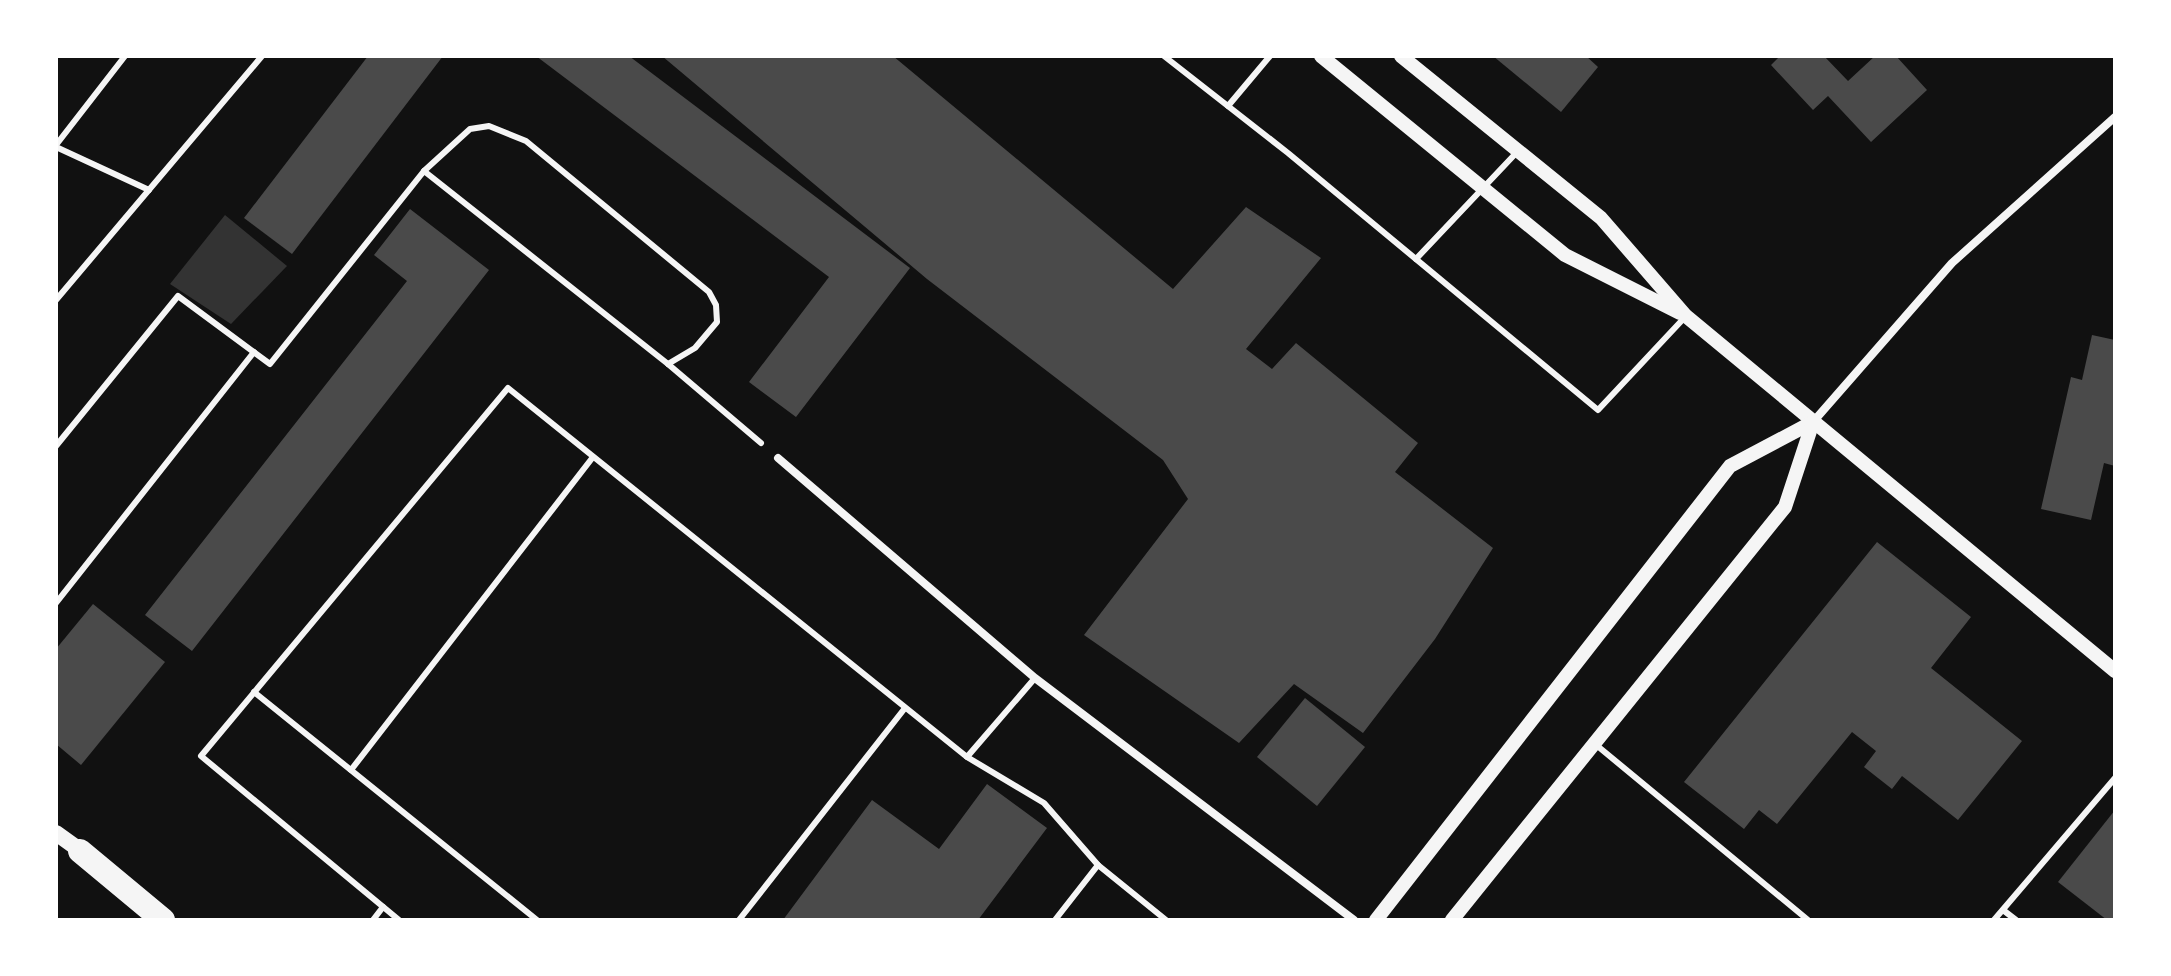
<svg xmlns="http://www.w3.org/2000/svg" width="2171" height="976" viewBox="0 0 2171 976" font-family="Poppins,sans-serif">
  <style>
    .water { fill: #333 }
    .building { fill: #4a4a4a }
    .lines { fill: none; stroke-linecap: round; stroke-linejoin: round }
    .service { stroke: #f5f5f5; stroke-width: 6 }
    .minor { stroke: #f5f5f5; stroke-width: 8 }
    .tertiary { stroke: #f5f5f5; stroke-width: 14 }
    .secondary { stroke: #f5f5f5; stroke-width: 16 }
    .motorway { stroke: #f5f5f5; stroke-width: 24 }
  </style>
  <rect width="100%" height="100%" fill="#111"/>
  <polygon class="water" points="225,215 287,266 231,324 170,284"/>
  <g class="building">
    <polygon points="368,56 443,56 292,254 244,218"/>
    <polygon points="536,56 629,56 910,268 796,417 749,382 829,277"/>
    <polygon points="662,56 893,56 1173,289 1246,207 1321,258 1246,349 1272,369 1296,343 1418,443 1395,472 1493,548 1435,639 1363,733 1294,684 1239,743 1084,635 1188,499 1163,460 927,279"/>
    <polygon points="1493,56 1586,56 1598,67 1561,112"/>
    <polygon points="1780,56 1824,56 1848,81 1875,56 1896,56 1927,90 1871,142 1828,96 1813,110 1771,65"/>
    <polygon points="410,209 489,270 192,651 145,615 407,281 374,255"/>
    <polygon points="2092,335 2115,340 2115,466 2104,463 2091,520 2041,509 2071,377 2082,380"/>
    <polygon points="1877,542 1971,617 1931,668 2022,741 1958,820 1902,776 1892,789 1864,767 1876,751 1852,732 1777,824 1759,810 1744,829 1684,782"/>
    <polygon points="93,604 165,662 81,765 56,744 56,649"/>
    <polygon points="1305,698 1365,747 1317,806 1257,757"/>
    <polygon points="987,784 1047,828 978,920 783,920 872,800 939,849"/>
    <polygon points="2115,810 2115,920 2107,920 2058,882"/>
  </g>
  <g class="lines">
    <g class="service">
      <polyline points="1164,56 1288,153 1598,410 1686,316"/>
      <polyline points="1228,106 1270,56"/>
      <polyline points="56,145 125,56"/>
      <polyline points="56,147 149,190"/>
      <polyline points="424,171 470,129 489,126 526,141 709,292 716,305 717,322 695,348 668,364"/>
      <polyline points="1416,259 1518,151"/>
      <polyline points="56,300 262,56"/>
      <polyline points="56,446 178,296 270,364 424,171 668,364 761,443"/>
      <polyline points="56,603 254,352"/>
      <polyline points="254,692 537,920"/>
      <polyline points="1595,744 1808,920"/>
      <polyline points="967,757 1044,803 1098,865"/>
      <polyline points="351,770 593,457"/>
      <polyline points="2003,910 2016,920"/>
      <polyline points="373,920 383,907"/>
      <polyline points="399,920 201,756 508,388 967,757 1035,678"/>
      <polyline points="739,920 905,708"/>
      <polyline points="1055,920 1098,865 1166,920"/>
      <polyline points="1994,920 2115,778"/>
    </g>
    <g class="minor">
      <polyline points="1813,422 1952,263 2115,117"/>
      <polyline points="778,458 1035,678 1354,920"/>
    </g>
    <g class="tertiary">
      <polyline points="1321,56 1565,255 1680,313"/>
      <polyline points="1401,56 1601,218 1686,316 2115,671"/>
      <polyline points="1376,920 1730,466 1813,422"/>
      <polyline points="1452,920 1785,507 1813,422"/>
    </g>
    <polyline class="secondary" points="56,833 88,856"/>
    <polyline class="motorway" points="80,851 163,920"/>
  </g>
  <rect width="2171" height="976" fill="none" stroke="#ffffff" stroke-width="116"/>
</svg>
